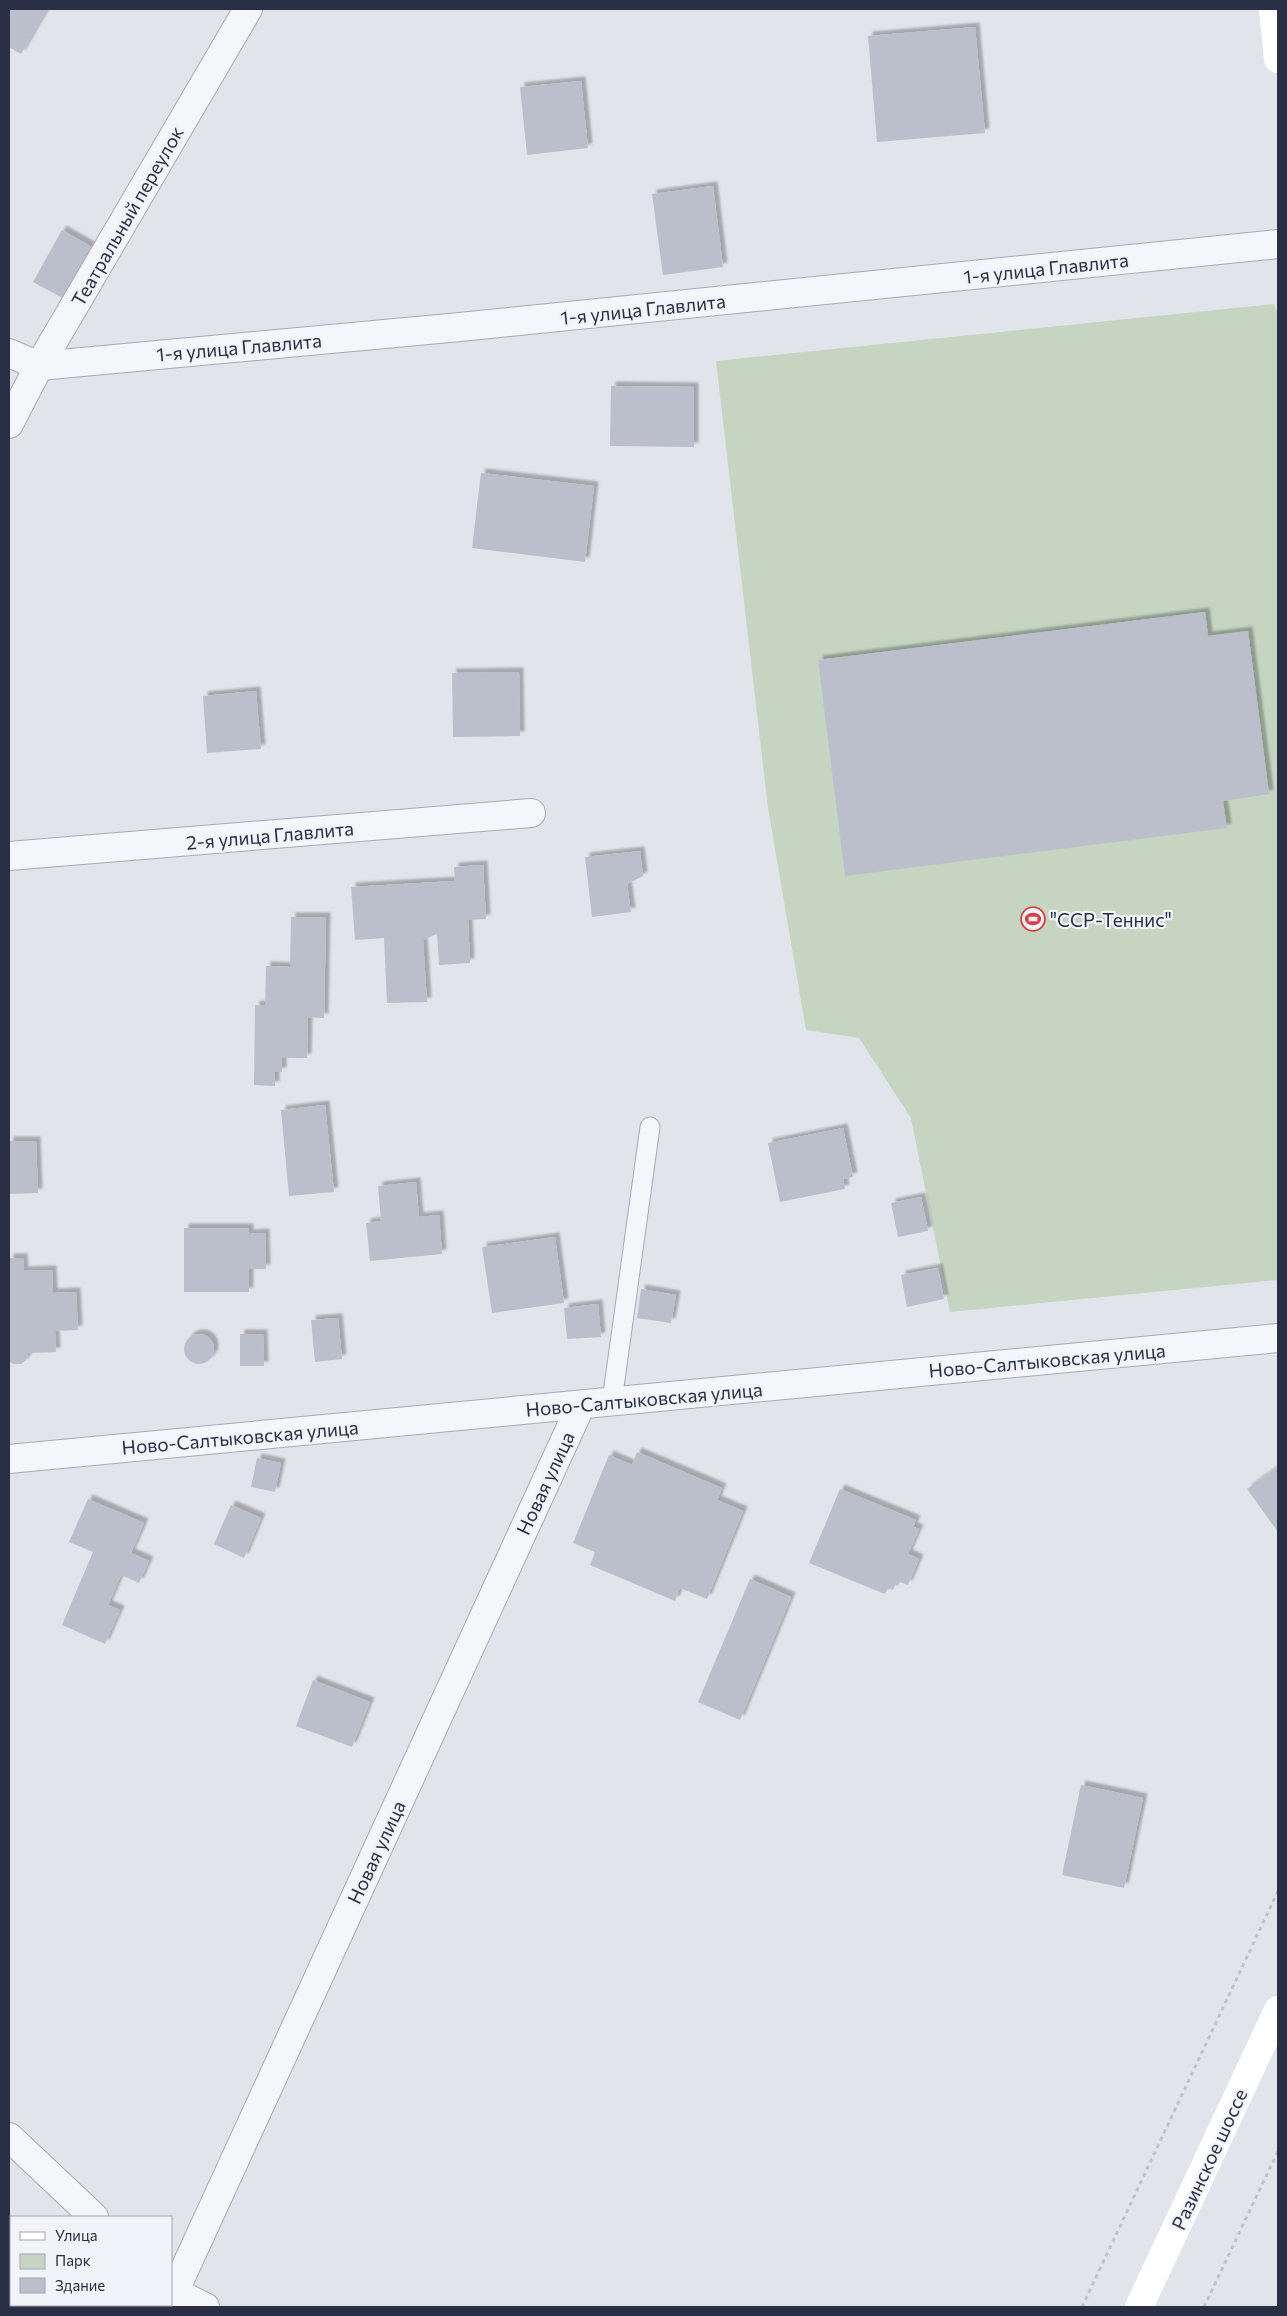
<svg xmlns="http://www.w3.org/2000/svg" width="1287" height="2316" viewBox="0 0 1287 2316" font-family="Commissioner,sans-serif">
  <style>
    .green { fill: #c5d5c2 }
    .building { fill: #bbbfcb; filter: url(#shadow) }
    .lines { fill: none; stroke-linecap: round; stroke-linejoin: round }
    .lane-casing { stroke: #a7aab6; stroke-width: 21 }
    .street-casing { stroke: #a7aab6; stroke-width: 30 }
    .path { stroke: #c0c2ca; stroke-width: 3; stroke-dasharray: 4 4; stroke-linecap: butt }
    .lane { stroke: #f5f6f9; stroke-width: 19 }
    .street { stroke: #f5f6f9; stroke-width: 28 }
    .secondary { stroke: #fff; stroke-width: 28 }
    .labels { text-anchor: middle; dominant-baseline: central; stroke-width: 4.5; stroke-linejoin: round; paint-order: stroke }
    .street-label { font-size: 19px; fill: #292f44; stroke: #f1f3f8 }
    .poi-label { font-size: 19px; fill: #292f44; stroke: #f1f3f8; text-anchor: start }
  </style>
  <defs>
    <filter id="shadow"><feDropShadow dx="4.5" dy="-4.5" stdDeviation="1" flood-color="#0004"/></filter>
  </defs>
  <rect width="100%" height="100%" fill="#e2e4eb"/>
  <polygon class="green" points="1274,304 1278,314 1278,1280 950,1312 911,1118 859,1038 806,1030 768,808 716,361"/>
  <g class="building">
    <polygon points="9,9 47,9 21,54 9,47"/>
    <polygon points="975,27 985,133 877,142 868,36"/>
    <polygon points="581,81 588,148 527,155 520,87"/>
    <polygon points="713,186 723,267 663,275 652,194"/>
    <polygon points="62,230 97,250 68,301 33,282"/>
    <polygon points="611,386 694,387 694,447 610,446"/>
    <polygon points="481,473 594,486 585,562 472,548"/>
    <polygon points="1205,612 1208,636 1248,631 1269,794 1223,801 1227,828 845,876 818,660"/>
    <polygon points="519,672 520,736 453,737 452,673"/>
    <polygon points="256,691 261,749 207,753 203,696"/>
    <polygon points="640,851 643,876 627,884 631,912 592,917 585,857"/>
    <polygon points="483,865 486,919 468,920 470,963 439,965 437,934 423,940 427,1002 387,1003 384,938 355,940 351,887 455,881 454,867"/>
    <polygon points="291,917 326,917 324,1018 308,1017 307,1058 282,1058 282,1072 275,1072 275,1086 254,1085 255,1005 265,1006 266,966 290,967"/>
    <polygon points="325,1105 334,1192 289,1196 281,1110"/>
    <polygon points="843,1128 853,1177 843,1179 845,1189 780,1202 768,1143"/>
    <polygon points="9,1141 36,1141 38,1193 9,1194"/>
    <polygon points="416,1182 419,1217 439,1215 442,1254 370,1261 366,1223 381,1221 378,1186"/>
    <polygon points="921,1197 928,1231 898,1237 891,1203"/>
    <polygon points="184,1228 249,1228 249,1234 265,1233 266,1269 249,1269 249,1292 184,1292"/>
    <polygon points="555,1237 564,1303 492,1313 482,1247"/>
    <polygon points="9,1258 23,1258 24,1271 52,1270 53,1293 76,1292 78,1330 55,1331 56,1352 28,1353 26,1360 21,1364 13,1364 9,1361"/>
    <polygon points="938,1268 944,1299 907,1307 901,1275"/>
    <polygon points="641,1289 676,1295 671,1323 637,1318"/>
    <polygon points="598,1304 601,1337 567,1339 564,1308"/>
    <polygon points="338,1318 342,1359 315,1362 311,1320"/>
    <polygon points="240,1334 263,1334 264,1366 240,1366"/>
    <circle cx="199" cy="1349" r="15"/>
    <polygon points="637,1452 722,1488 717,1500 743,1511 707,1599 680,1588 675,1601 590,1565 595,1552 573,1543 609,1455 632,1465"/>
    <polygon points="257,1458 281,1463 275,1492 251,1487"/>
    <polygon points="1278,1467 1278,1532 1247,1489"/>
    <polygon points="840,1489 916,1520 913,1527 919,1529 908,1554 919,1559 908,1585 897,1581 893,1590 888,1588 885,1594 809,1563"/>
    <polygon points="88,1499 144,1523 131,1553 149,1561 139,1583 121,1575 108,1605 120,1610 105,1644 62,1625 93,1552 69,1542"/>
    <polygon points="231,1505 261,1518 244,1558 214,1544"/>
    <polygon points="750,1579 791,1597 740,1720 698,1702"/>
    <polygon points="313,1680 370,1702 352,1747 296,1726"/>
    <polygon points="1081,1785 1143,1798 1124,1888 1062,1875"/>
  </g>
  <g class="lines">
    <g class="lane-casing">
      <polyline id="lane" points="612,1401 650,1127"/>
    </g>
    <g class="street-casing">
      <g id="street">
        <polyline points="9,353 39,366 460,327 1278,244"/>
        <polyline points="9,424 39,366 248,9"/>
        <polyline points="9,856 531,813"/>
        <polyline points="9,1459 1278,1338"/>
        <polyline points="9,2137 94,2217"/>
        <polyline points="171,2290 205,2307"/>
        <polyline points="171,2299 581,1405"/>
      </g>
    </g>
    <g class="path">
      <polyline points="1082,2307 1278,1891"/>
      <polyline points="1204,2307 1278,2151"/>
    </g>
    <use href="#lane" class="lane"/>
    <use href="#street" class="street"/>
    <g class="secondary">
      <polyline points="1273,9 1278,59"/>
      <polyline points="1139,2307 1278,2010"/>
    </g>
  </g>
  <defs>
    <g id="stadium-ring" transform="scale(1.25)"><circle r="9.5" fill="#f1f3f8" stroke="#d64145" stroke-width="1.5"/><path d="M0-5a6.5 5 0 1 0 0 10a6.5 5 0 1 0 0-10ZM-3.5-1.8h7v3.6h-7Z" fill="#d64145"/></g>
  </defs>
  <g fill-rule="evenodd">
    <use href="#stadium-ring" x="1033" y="919"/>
  </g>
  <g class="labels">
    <g class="street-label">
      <text transform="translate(127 216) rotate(-60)">Театральный переулок</text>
      <text transform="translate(1046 268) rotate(-6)">1-я улица Главлита</text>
      <text transform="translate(643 309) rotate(-6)">1-я улица Главлита</text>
      <text transform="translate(239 347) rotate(-5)">1-я улица Главлита</text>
      <text transform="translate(270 835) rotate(-5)">2-я улица Главлита</text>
      <text transform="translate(1047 1360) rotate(-5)">Ново-Салтыковская улица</text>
      <text transform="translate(644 1399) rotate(-5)">Ново-Салтыковская улица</text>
      <text transform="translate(240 1437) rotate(-5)">Ново-Салтыковская улица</text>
      <text transform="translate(545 1483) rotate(-65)">Новая улица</text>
      <text transform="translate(376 1852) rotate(-65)">Новая улица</text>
      <text transform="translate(1209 2159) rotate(-65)">Разинское шоссе</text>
    </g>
    <g class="poi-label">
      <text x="1050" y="919">"ССР-Теннис"</text>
    </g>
  </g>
  <rect width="1287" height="2316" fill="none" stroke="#292f44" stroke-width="20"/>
  <rect x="10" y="2216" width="162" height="90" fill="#f1f3f8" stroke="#a1a5b0"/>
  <rect x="20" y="2232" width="25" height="8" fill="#ffffff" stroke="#a1a5b0"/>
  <text x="55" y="2241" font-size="15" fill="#292f44">Улица</text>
  <rect x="20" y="2254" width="25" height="15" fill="#c5d5c2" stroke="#a1a5b0"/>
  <text x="55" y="2266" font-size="15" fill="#292f44">Парк</text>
  <rect x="20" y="2278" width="25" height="15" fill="#bbbfcb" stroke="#a1a5b0"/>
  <text x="55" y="2291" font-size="15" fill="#292f44">Здание</text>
</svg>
